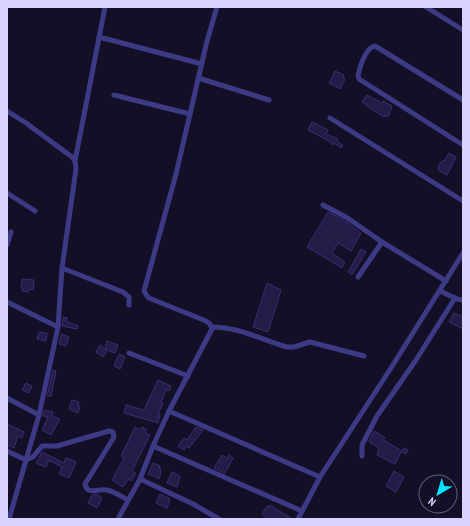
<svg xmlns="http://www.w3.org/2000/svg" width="470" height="526" viewBox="0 0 470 526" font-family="'PT Sans Narrow',sans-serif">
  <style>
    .building { fill: #241b47; stroke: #3b2d73 }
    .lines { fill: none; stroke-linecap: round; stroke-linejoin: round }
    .minor { stroke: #3d3a85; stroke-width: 5 }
  </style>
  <rect width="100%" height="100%" fill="#130f26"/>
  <g class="building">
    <polygon points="335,71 344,75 343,78 345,79 340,89 329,83"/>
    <polygon points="367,95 382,103 383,101 392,106 388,117 385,115 384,117 365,105 366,104 362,102"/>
    <polygon points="312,122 328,130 326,134 338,139 337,140 343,146 341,148 334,143 333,145 327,140 308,130"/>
    <polygon points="449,153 456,157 447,175 438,170 440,163 442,161 445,160"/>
    <polygon points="328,212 344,220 361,233 351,251 338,243 332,253 345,262 342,268 307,247"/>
    <polygon points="361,249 366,252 352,275 348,272"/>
    <polygon points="22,279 34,280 33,290 29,289 29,292 22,291 23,289 21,288"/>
    <polygon points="267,283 281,290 268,332 253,327"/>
    <polygon points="454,313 463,317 463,329 449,322"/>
    <polygon points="63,317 67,318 66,321 78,326 77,329 62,326"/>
    <polygon points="39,332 47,333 46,341 37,339"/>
    <polygon points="61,334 69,337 66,346 59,344"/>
    <polygon points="107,341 118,345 115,353 105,349 107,351 103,357 96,352 100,345 105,349"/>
    <polygon points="119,354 125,357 120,369 114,366"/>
    <polygon points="53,370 56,371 51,396 47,396"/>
    <polygon points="158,380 171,386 169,391 166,390 161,403 163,403 158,414 160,414 158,423 124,413 126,405 144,410"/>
    <polygon points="26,383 32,386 29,393 22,390"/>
    <polygon points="72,400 79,402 78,406 80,407 78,413 69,409"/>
    <polygon points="44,410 53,412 52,416 60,419 51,435 42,430 48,417 43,416"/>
    <polygon points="7,424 24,432 22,438 18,436 14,448 7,445"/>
    <polygon points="135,427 140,430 142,427 147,430 145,433 150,435 132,471 136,473 131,481 128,479 123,487 112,480 124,458 121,456"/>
    <polygon points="196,427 203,430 189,448 186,446 184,450 178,446 184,438 187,440"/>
    <polygon points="374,431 385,438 383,440 402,451 404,448 408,450 406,454 401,452 395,464 377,455 379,448 369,442"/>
    <polygon points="42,452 64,463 66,458 76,462 69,478 59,474 62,467 49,460 46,467 36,463"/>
    <polygon points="222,455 227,458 229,455 233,458 225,473 214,468"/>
    <polygon points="153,463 160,466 159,468 161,469 160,472 161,472 159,479 148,474"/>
    <polygon points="394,471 404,477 396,492 386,486"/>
    <polygon points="172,472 180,476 177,487 167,483"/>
    <polygon points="97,494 102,498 97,508 88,503 92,495"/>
    <polygon points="160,494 170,499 167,508 156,503"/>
    <polygon points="270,505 292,519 269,519 262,514 267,506 269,507"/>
  </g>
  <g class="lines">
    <g class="minor">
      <polyline points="426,7 463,30"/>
      <polyline points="99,37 202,64"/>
      <polyline points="198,78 269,100"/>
      <polyline points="114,95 190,114"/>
      <path d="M463 100 375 46C365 48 360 67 358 75L359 79 463 145"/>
      <polyline points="7,111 26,123 72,157 75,161 76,169 62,268 58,327 39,415 9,519"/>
      <polyline points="330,118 463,201"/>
      <polyline points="75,161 105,7"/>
      <polyline points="7,193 35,211"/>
      <polyline points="323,205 346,217 382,242 446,281"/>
      <polyline points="7,245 11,232"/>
      <polyline points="62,268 123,292 129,297 129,305"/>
      <polyline points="358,277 382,242"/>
      <polyline points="440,291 457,299 463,300"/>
      <polyline points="7,302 58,327"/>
      <path d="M212 327C239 327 262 340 287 347H294L310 342 364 356"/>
      <polyline points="129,353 188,376"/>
      <polyline points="7,398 39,415"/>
      <polyline points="169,411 320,477"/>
      <polyline points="153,446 302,511"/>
      <path d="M7 451 26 460 33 457 42 446H57L109 431 113 432 114 437 85 484C87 496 99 488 107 490 114 491 122 497 128 500"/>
      <polyline points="362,456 362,445 377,416 416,360 455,298"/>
      <polyline points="140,479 193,504 219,519"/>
      <polyline points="118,519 140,479 153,446 169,411 212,329 210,324 206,321 149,298 147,296 144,291 176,174 207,41 217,7"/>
      <polyline points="298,519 320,477 391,368 463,253"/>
    </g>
  </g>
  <rect width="470" height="526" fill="none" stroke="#d9d4ff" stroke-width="16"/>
  <g transform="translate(438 494) rotate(218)"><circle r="19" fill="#130f26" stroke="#625e7d"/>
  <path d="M0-3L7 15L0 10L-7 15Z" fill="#00e5ff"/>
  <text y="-6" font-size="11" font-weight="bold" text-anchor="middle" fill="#d9d4ff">N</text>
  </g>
</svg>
